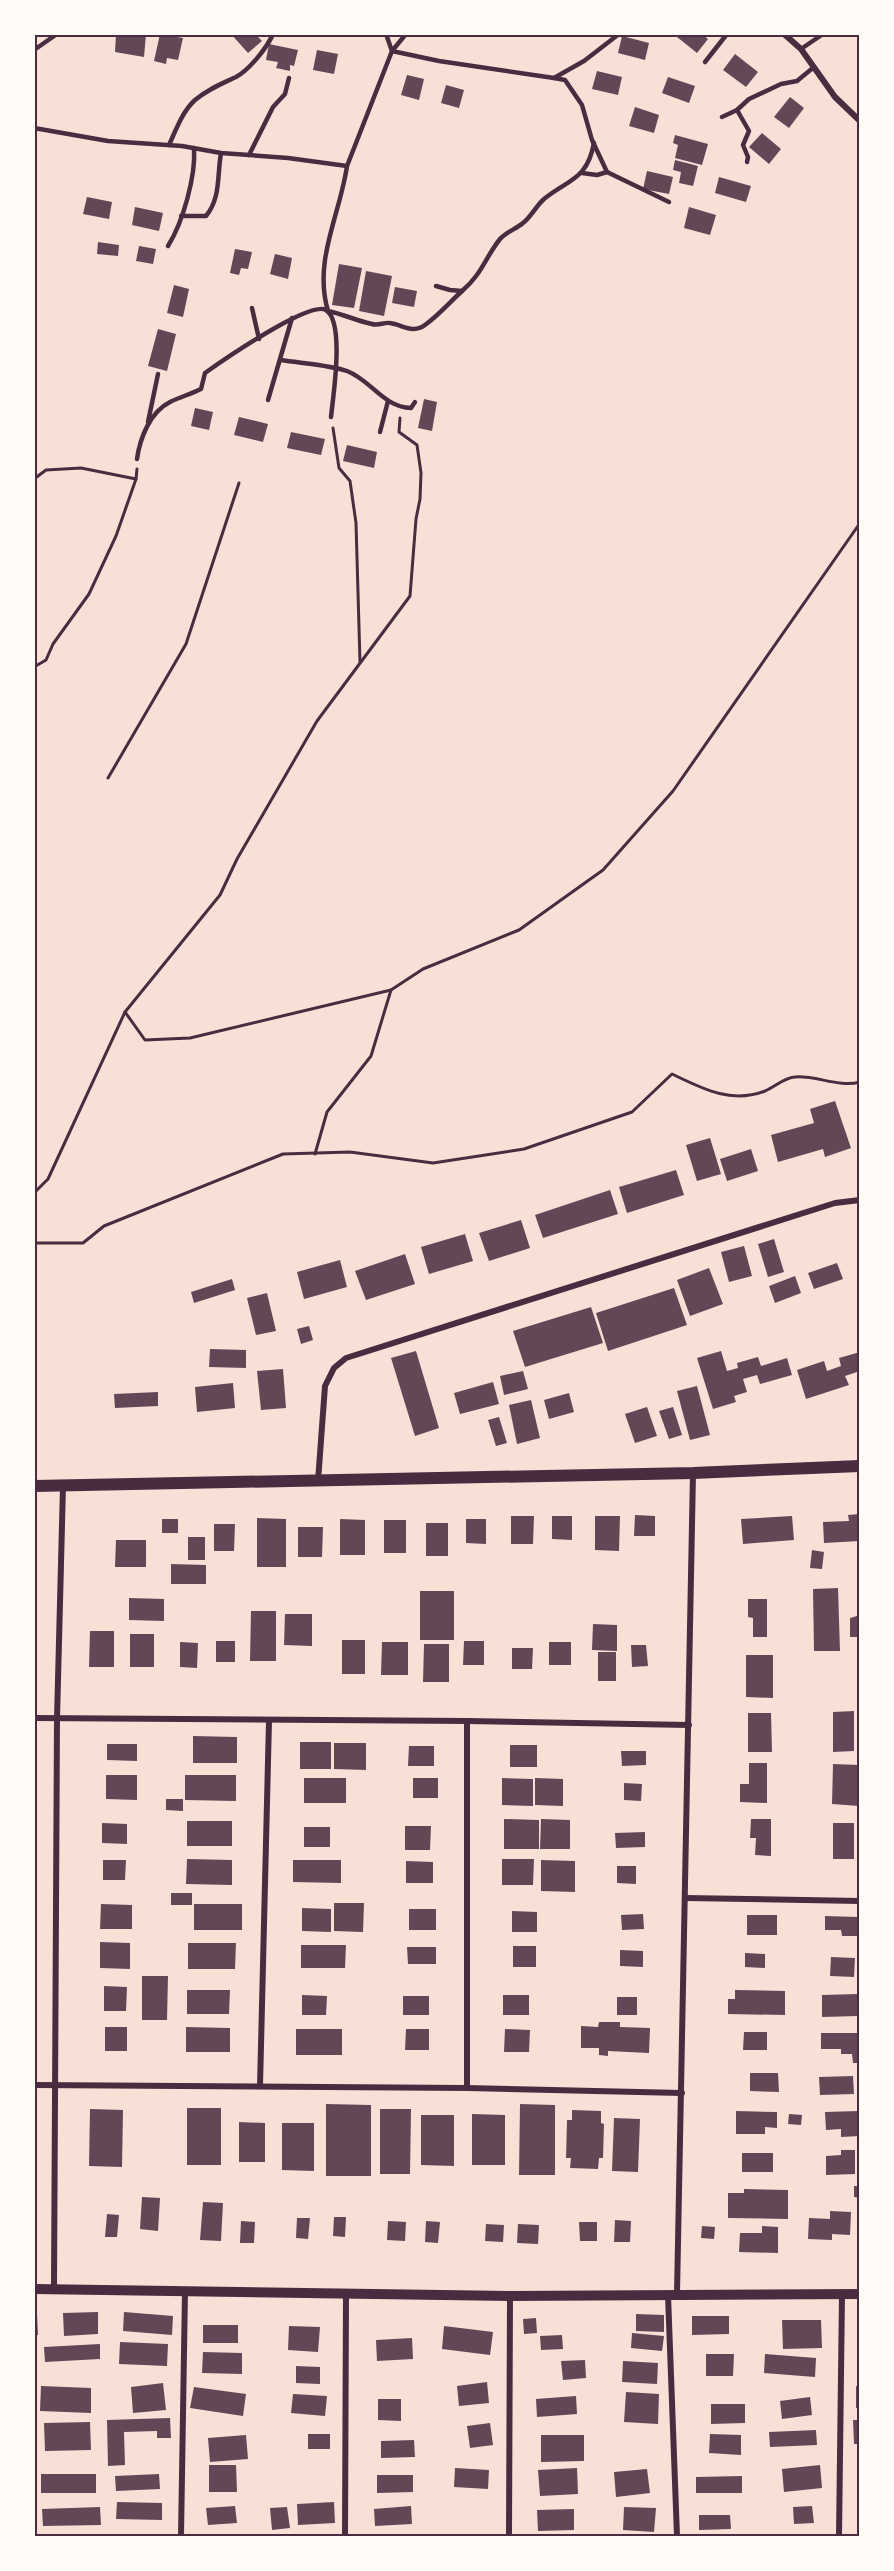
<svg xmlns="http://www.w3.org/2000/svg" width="894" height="2571" viewBox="0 0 894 2571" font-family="Georgia,serif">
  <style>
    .building { fill: #644757 }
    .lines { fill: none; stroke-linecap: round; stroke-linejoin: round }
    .path { stroke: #4a2c40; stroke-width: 3 }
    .service { stroke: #4a2c40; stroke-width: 4.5 }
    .minor { stroke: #4a2c40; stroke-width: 6 }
    .tertiary { stroke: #4a2c40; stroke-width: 10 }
    .secondary { stroke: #4a2c40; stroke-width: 12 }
    .neatline { fill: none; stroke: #4a2c40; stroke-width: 2 }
  </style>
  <rect width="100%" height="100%" fill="#f7e1d7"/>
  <g class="building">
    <polygon points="116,34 146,34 144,57 115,52"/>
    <polygon points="160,34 183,38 178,60 167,58 166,64 154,61"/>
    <polygon points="231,34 255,34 262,41 248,53"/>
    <polygon points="679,34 702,34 708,39 697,53 677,37"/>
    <polygon points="622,36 649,43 645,60 618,53"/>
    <polygon points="269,44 298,50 294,66 290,65 290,71 276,68 278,62 266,60"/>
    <polygon points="317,50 338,54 334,74 313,70"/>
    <polygon points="735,54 758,72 746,87 723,70"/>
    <polygon points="597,71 622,77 618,95 592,89"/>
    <polygon points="407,75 424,79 419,100 401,95"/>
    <polygon points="668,77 695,86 689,103 662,93"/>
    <polygon points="446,85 464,90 459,108 441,103"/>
    <polygon points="790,97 804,108 789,128 774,117"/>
    <polygon points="635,107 659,115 654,133 629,126"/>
    <polygon points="762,133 781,149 769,164 749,147"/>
    <polygon points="675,135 708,144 702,165 675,158 678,145 673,143"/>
    <polygon points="675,160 698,166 693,186 679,183 681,172 673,170"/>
    <polygon points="647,171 673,177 669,194 643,189"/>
    <polygon points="719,177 751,186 746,202 715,193"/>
    <polygon points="87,197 112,202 109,219 83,214"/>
    <polygon points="135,207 163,213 159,231 132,225"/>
    <polygon points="689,207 716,215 710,235 684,228"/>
    <polygon points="98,242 119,245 118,256 97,254"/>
    <polygon points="139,246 156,249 153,264 136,261"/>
    <polygon points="235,249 252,252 248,269 241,268 239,275 230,273"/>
    <polygon points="275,254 292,258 288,279 270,274"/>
    <polygon points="339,264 362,268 354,308 332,305"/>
    <polygon points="366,271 392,276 384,316 359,311"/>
    <polygon points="174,285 189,289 183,317 167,313"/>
    <polygon points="395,287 417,291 414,307 392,303"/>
    <polygon points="158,329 176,334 167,371 148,366"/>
    <polygon points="424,399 437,402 432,431 418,428"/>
    <polygon points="195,408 213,412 209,430 191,426"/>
    <polygon points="239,417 268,424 263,442 234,435"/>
    <polygon points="291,432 325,439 321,455 287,448"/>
    <polygon points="347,445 377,452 374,468 343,461"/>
    <polygon points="835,1101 851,1148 825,1157 823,1149 778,1162 771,1135 814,1123 810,1109"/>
    <polygon points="710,1138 721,1174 697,1181 686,1145"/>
    <polygon points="751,1149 758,1171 727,1181 720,1159"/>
    <polygon points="676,1170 684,1195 627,1213 619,1187"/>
    <polygon points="610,1190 618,1214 543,1238 535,1215"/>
    <polygon points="521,1220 530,1248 489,1261 479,1233"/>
    <polygon points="465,1234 473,1261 429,1274 421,1247"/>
    <polygon points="774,1239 784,1272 768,1277 758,1244"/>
    <polygon points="744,1246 752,1276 729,1282 721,1252"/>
    <polygon points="405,1254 415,1284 366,1300 355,1271"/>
    <polygon points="340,1260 347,1287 304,1299 297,1272"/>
    <polygon points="837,1263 843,1279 814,1289 808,1273"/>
    <polygon points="709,1268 723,1304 690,1316 677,1280"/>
    <polygon points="795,1276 801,1293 775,1303 769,1286"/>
    <polygon points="232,1279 235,1290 194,1303 191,1292"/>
    <polygon points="674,1288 687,1325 608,1351 596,1313"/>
    <polygon points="267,1293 276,1331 256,1335 247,1298"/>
    <polygon points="591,1307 603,1343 525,1367 513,1331"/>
    <polygon points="309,1326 313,1340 301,1344 297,1329"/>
    <polygon points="210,1349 246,1350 246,1368 209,1367"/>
    <polygon points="416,1351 439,1428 415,1436 391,1358"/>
    <polygon points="721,1351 727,1371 738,1368 737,1363 758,1357 761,1366 787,1358 792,1375 760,1384 757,1375 743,1379 747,1392 734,1396 736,1402 713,1409 697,1358"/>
    <polygon points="860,1352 860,1371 845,1376 849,1385 806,1399 797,1370 824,1361 827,1371 841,1366 839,1358"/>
    <polygon points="283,1369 286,1408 261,1410 257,1371"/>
    <polygon points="523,1371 528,1389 504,1395 500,1376"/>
    <polygon points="493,1382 499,1404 460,1414 454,1393"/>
    <polygon points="233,1383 235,1408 197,1412 195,1387"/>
    <polygon points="697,1386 710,1435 690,1440 677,1391"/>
    <polygon points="158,1392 158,1406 115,1408 114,1394"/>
    <polygon points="569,1393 574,1412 549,1419 544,1400"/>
    <polygon points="531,1400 540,1438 517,1444 509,1405"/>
    <polygon points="647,1407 657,1436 635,1443 625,1414"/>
    <polygon points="673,1407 682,1435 669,1439 659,1411"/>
    <polygon points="499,1417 507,1443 496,1446 488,1420"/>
    <polygon points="860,1514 860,1541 824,1543 823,1522 849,1521 848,1515"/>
    <polygon points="635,1515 655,1516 655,1536 634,1536"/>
    <polygon points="511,1516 534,1516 533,1544 511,1544"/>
    <polygon points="552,1516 572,1516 572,1540 552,1539"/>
    <polygon points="595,1516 620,1516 619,1551 595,1550"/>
    <polygon points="792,1516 794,1540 743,1544 741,1519"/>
    <polygon points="257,1518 286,1519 286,1567 257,1567"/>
    <rect x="162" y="1519" width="16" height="14"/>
    <polygon points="340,1519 365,1520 365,1555 340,1555"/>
    <polygon points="466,1519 486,1519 486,1544 466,1543"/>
    <rect x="384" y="1520" width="22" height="33"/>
    <rect x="426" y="1523" width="22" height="33"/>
    <polygon points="214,1524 235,1524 234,1551 214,1551"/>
    <polygon points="298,1527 323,1527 322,1557 298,1557"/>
    <rect x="34" y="1535" width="3" height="27"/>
    <rect x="188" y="1537" width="17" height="23"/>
    <polygon points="116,1540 146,1540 146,1567 115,1567"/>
    <polygon points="812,1550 824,1552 822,1569 810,1568"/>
    <polygon points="171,1564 206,1565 206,1584 171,1584"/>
    <polygon points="838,1588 840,1651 814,1651 813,1589"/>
    <rect x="420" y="1591" width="34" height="49"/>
    <polygon points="129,1598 164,1599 164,1621 129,1620"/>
    <polygon points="748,1599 767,1599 767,1637 753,1637 753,1618 748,1617"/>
    <polygon points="857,1602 860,1602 860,1637 850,1637 850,1618 857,1616"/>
    <polygon points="251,1611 276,1611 276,1661 250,1661"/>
    <polygon points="285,1614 312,1614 312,1646 284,1645"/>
    <polygon points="593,1624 617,1625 617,1651 592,1650"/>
    <polygon points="90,1631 114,1631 114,1667 89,1667"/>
    <rect x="130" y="1634" width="24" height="33"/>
    <rect x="342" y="1640" width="23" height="34"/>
    <rect x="216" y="1641" width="19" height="21"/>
    <polygon points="464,1641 484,1641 484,1665 463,1665"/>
    <polygon points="180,1642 198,1643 197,1668 180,1667"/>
    <polygon points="382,1642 408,1642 408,1675 381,1675"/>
    <rect x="549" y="1642" width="22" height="23"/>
    <polygon points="424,1644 449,1644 449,1682 423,1682"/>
    <polygon points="631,1645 646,1645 648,1666 632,1667"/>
    <polygon points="512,1648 533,1648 532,1669 512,1669"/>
    <rect x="598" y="1652" width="18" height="29"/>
    <polygon points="746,1655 773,1655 773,1698 746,1697"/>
    <polygon points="854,1711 854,1751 833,1752 833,1712"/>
    <polygon points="748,1713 771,1713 772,1752 748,1752"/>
    <polygon points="193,1736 237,1737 237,1763 193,1763"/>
    <rect x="300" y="1742" width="31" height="27"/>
    <polygon points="334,1743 366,1743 366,1770 334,1769"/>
    <polygon points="107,1744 137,1744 137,1761 107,1760"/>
    <rect x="510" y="1745" width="27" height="22"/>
    <polygon points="409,1746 434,1746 434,1766 408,1766"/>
    <polygon points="621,1751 646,1751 646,1765 622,1766"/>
    <polygon points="749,1763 767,1763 767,1803 740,1802 740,1784 749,1784"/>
    <polygon points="833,1764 860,1765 859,1806 832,1804"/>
    <polygon points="106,1775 137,1775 137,1800 106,1799"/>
    <polygon points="185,1775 236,1775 236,1801 185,1800"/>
    <rect x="304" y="1778" width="42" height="25"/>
    <rect x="413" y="1778" width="25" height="20"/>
    <polygon points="502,1778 533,1779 533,1806 502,1805"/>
    <polygon points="535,1778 563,1779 563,1806 535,1805"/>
    <polygon points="624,1783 642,1784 641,1801 624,1800"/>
    <polygon points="166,1799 183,1799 183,1811 166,1810"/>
    <polygon points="504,1819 539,1820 539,1849 504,1849"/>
    <polygon points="541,1819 570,1820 570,1849 540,1849"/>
    <polygon points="751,1819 771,1819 771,1856 755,1855 756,1838 750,1838"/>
    <rect x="187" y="1821" width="45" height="25"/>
    <polygon points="102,1823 127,1824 127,1844 102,1843"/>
    <rect x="833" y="1823" width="21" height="36"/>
    <polygon points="405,1826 431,1826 430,1850 405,1850"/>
    <rect x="304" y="1827" width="26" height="20"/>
    <polygon points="645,1832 645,1847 616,1848 615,1833"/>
    <polygon points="187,1859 232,1860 232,1885 186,1884"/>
    <polygon points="502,1859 534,1859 533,1885 502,1885"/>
    <polygon points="103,1860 126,1860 125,1880 103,1880"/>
    <polygon points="293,1860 341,1860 341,1883 293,1882"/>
    <polygon points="541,1860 575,1861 575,1892 541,1891"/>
    <polygon points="406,1861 433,1862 433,1883 406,1883"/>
    <polygon points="617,1866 636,1866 636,1884 617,1883"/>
    <rect x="171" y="1893" width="21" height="12"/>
    <polygon points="334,1903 364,1903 363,1932 334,1931"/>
    <polygon points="101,1904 132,1905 132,1929 100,1929"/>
    <rect x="194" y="1904" width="48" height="26"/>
    <polygon points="302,1908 331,1909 331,1932 302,1931"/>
    <rect x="409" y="1909" width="27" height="21"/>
    <polygon points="512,1911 537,1912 537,1932 512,1932"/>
    <polygon points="643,1914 644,1929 622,1930 621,1915"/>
    <rect x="747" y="1915" width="30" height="20"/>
    <polygon points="825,1916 858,1917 857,1936 842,1936 841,1930 825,1930"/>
    <polygon points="100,1942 130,1943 130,1969 100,1968"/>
    <polygon points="188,1943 236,1943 235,1969 188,1969"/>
    <polygon points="301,1945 346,1945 345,1968 301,1968"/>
    <rect x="513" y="1946" width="23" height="21"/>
    <polygon points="407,1947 436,1947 436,1964 408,1964"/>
    <polygon points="620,1950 643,1951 643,1967 620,1966"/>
    <polygon points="745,1953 765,1954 765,1968 745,1967"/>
    <polygon points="831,1957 855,1958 854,1977 830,1976"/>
    <polygon points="142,1976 168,1976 167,2020 142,2020"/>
    <polygon points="104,1986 127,1987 126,2011 104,2011"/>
    <polygon points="187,1990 230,1990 229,2014 187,2014"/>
    <polygon points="735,1990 785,1991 785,2015 728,2014 728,1999 735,1999"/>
    <polygon points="858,1994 858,2016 822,2017 822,1995"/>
    <polygon points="302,1995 327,1996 326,2015 302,2015"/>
    <rect x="503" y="1995" width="26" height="20"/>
    <rect x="403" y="1996" width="26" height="19"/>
    <rect x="617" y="1997" width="20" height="18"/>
    <polygon points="599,2022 620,2022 620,2027 650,2028 649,2053 608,2051 608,2056 599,2055 599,2048 581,2048 581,2026 598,2027"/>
    <rect x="105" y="2027" width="22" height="24"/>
    <polygon points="186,2027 230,2028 230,2052 186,2052"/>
    <rect x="296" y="2029" width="46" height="26"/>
    <polygon points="406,2029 429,2029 429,2050 405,2050"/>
    <polygon points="505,2029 530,2030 529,2052 504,2052"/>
    <polygon points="744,2032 767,2032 767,2050 743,2050"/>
    <polygon points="821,2033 860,2033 860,2063 853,2063 852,2054 841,2054 841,2049 821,2049"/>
    <polygon points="750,2073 778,2073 779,2092 750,2091"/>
    <polygon points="853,2076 854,2094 820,2095 819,2077"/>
    <polygon points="326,2104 371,2105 371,2176 326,2176"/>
    <polygon points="520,2104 555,2105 555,2175 519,2175"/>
    <rect x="187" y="2108" width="34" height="57"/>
    <polygon points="90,2109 123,2110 122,2167 89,2166"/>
    <polygon points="380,2109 411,2109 410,2174 380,2174"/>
    <polygon points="572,2110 601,2111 601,2123 604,2124 603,2158 599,2158 598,2169 570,2168 571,2158 566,2158 567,2120 572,2120"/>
    <polygon points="736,2111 777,2112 777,2128 765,2127 765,2134 736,2134"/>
    <polygon points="859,2111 860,2136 841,2137 841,2129 826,2130 825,2112"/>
    <polygon points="472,2114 505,2115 505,2165 472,2165"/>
    <polygon points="789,2114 802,2115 801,2125 788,2124"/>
    <polygon points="421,2115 454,2115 454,2166 421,2165"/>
    <polygon points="614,2118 640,2119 638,2172 612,2171"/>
    <polygon points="239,2122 265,2123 265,2162 239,2162"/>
    <polygon points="282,2123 314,2123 314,2171 282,2170"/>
    <polygon points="841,2150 855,2150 855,2174 826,2175 826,2156 841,2155"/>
    <rect x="742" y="2153" width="31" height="19"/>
    <polygon points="854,2186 860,2186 860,2198 854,2197"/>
    <polygon points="744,2189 788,2190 788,2219 728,2218 728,2193 744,2193"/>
    <polygon points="142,2197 160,2198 158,2231 140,2229"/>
    <polygon points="203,2202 223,2203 221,2241 200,2240"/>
    <polygon points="830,2211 851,2212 850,2235 832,2234 832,2240 808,2239 809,2218 830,2219"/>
    <polygon points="107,2214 119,2215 117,2237 105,2237"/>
    <polygon points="334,2217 346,2217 345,2237 333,2236"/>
    <polygon points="297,2218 310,2218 308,2239 296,2238"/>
    <polygon points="615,2220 631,2221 630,2242 614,2242"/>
    <polygon points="241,2221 255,2222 254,2243 240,2243"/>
    <polygon points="388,2221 406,2222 405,2241 387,2240"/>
    <polygon points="426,2221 440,2222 438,2243 425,2242"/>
    <polygon points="579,2222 597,2222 597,2241 580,2241"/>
    <polygon points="486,2224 504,2225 503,2242 485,2241"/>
    <polygon points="518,2224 539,2225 538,2244 517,2243"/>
    <polygon points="702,2226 715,2227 714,2239 701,2238"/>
    <polygon points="762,2226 778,2227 778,2253 739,2252 740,2233 762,2233"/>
    <polygon points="98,2312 98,2334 64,2336 63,2313"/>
    <polygon points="124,2312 173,2316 172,2335 123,2331"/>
    <polygon points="34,2314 37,2314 38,2335 34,2335"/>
    <polygon points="636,2314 664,2315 664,2332 636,2331"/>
    <polygon points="692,2316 729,2316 729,2334 692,2335"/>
    <polygon points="536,2318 537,2333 524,2334 523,2319"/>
    <polygon points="782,2320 821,2320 822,2348 783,2349"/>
    <rect x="203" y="2325" width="35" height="18"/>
    <polygon points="289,2326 320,2327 318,2352 288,2350"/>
    <polygon points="444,2326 493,2332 490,2355 442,2349"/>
    <polygon points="632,2333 664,2336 662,2351 631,2348"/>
    <polygon points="562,2335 563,2349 541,2350 540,2336"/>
    <polygon points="412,2338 413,2359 377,2361 376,2340"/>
    <polygon points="120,2342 168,2344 167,2366 119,2364"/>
    <polygon points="100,2344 100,2359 45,2362 44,2347"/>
    <polygon points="203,2352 242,2353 242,2374 202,2373"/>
    <polygon points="706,2354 734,2354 733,2376 706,2376"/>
    <polygon points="765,2354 816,2358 815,2377 764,2373"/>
    <polygon points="585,2360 586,2378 563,2380 561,2361"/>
    <polygon points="623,2361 658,2363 657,2384 622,2382"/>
    <polygon points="296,2366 320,2367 320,2384 296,2383"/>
    <polygon points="487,2382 489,2403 459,2406 457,2386"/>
    <polygon points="163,2383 166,2410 133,2413 131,2387"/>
    <polygon points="41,2386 91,2388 91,2413 40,2411"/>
    <rect x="856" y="2386" width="4" height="22"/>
    <polygon points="194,2387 246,2394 243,2416 190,2408"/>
    <polygon points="626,2392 659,2394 658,2424 624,2422"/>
    <polygon points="293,2394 327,2396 325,2416 291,2413"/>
    <polygon points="576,2396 577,2414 537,2417 536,2399"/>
    <polygon points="810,2397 812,2415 782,2419 780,2401"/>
    <polygon points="378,2399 401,2399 401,2421 378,2420"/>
    <polygon points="711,2404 745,2404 745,2423 711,2424"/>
    <polygon points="170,2418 171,2438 157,2438 157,2431 124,2432 125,2465 108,2466 107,2420"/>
    <polygon points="853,2420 860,2420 860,2444 854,2444"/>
    <polygon points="90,2422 91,2450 45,2451 44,2423"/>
    <polygon points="490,2423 493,2445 470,2448 467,2426"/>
    <polygon points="816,2430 817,2445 770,2447 769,2432"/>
    <rect x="308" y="2434" width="22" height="15"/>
    <polygon points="710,2434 741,2435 741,2455 709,2453"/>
    <polygon points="246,2435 248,2459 210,2462 208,2438"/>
    <polygon points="541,2435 584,2435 584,2461 541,2462"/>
    <polygon points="414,2440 415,2457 381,2458 381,2441"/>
    <polygon points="209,2465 236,2465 237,2492 209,2492"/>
    <polygon points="820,2465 822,2488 784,2492 782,2469"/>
    <polygon points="455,2468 489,2470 488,2489 454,2487"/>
    <polygon points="577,2468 578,2494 540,2496 538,2470"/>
    <polygon points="647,2469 650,2493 616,2497 614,2472"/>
    <rect x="41" y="2474" width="55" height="19"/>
    <polygon points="159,2474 160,2489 116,2491 115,2476"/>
    <polygon points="377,2475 413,2475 413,2492 377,2493"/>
    <polygon points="742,2476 742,2493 696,2493 696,2477"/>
    <polygon points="117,2502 162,2503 162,2520 116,2519"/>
    <polygon points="334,2502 335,2523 298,2525 297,2504"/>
    <polygon points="235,2506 237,2523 208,2525 206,2508"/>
    <polygon points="411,2506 412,2524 375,2526 374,2509"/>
    <polygon points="812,2506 814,2523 794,2524 793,2507"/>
    <polygon points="100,2507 101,2525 43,2526 42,2509"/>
    <polygon points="287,2507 290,2528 272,2530 270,2508"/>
    <polygon points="624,2507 656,2508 654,2532 623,2530"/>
    <polygon points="574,2509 574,2530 538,2531 537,2510"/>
    <polygon points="699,2515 730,2515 731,2529 699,2530"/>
  </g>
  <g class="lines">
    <g class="path">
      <polyline points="333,428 339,468 350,481 356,523 360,662"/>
      <polyline points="34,479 46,470 81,468 136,479"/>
      <polyline points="34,667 46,660 53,644 89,594 116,536 136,479 137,469"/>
      <polyline points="108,778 186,644 239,483"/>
      <polyline points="125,1012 145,1040 190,1038 391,990 423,969 519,930 603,870 673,791 860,523"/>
      <polyline points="315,1154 327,1112 371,1056 391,990"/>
      <polyline points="34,1193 48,1179 125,1012 220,895 237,859 317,721 410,596 416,519 420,499 421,473 417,445 399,432 400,418"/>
      <path d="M34 1243H83L104 1226 283 1154 350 1152 433 1163 524 1149 632 1112 672 1074C703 1089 731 1104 765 1091 775 1087 785 1077 795 1077 815 1075 840 1088 860 1082"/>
    </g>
    <g class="service">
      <polyline points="406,34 392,51 439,61 554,78 584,61 619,34"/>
      <polyline points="801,49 823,34"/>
      <polyline points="34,50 57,34"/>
      <polyline points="705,62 727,34"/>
      <polyline points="554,78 565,80 582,105 592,140 607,172 669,202"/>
      <polyline points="737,110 749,131 743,145 748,157 747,162"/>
      <polyline points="722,117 737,110 749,99 781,84 797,81 814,67"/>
      <polyline points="34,128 108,141 182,146 221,153 288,158 347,166 392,51 386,34"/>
      <path d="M169 145C176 130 182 112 195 100 208 89 221 84 236 77 249 70 267 48 273 34"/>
      <polyline points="249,155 273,107 285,94 289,78"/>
      <path d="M347 166C340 215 313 261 328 311 343 314 357 321 372 324 378 326 384 322 390 323 403 325 413 334 425 325 439 315 449 303 462 291"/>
      <polyline points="582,173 597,175 607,172"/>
      <path d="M181 216H206C221 198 217 175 221 153"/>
      <path d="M168 246C183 222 196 176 194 148"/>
      <path d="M436 286 450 290 462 291C482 274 485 258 500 239 506 232 516 229 523 223 531 217 536 206 544 199 569 179 587 180 594 143"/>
      <polyline points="252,308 259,339"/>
      <path d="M281 360C299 363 331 365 347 371 371 380 383 407 411 408L415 402"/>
      <polyline points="268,400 292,318"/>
      <polyline points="148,422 158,374"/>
      <polyline points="380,432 388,401"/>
      <path d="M137 459C140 438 150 412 170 402 180 397 191 394 201 389L205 373C222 361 310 300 326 310 345 322 333 397 331 417"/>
    </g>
    <g class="minor">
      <polyline points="784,34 801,49 835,97 860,121"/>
      <polyline points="318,1481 325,1386 334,1368 346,1358 835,1203 860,1200"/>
      <polyline points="34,1718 467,1721 689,1725"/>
      <polyline points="467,1721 467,2088"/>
      <polyline points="685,1898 860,1901"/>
      <polyline points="34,2085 467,2088 682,2093"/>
      <polyline points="260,2086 269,1721"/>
      <polyline points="54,2288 57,1719 63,1486"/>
      <polyline points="677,2294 693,1473"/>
      <polyline points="668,2295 677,2536"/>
      <polyline points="181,2536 185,2291"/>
      <polyline points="345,2536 346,2294"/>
      <polyline points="509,2536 510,2296"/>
      <polyline points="839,2536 842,2294"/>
    </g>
    <polyline class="tertiary" points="34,2289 510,2296 860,2294"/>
    <polyline class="secondary" points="34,1486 693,1473 860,1466"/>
  </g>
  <rect width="894" height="2571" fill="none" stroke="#fffaf5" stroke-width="72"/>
  <rect x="36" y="36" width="822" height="2499" class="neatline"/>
</svg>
